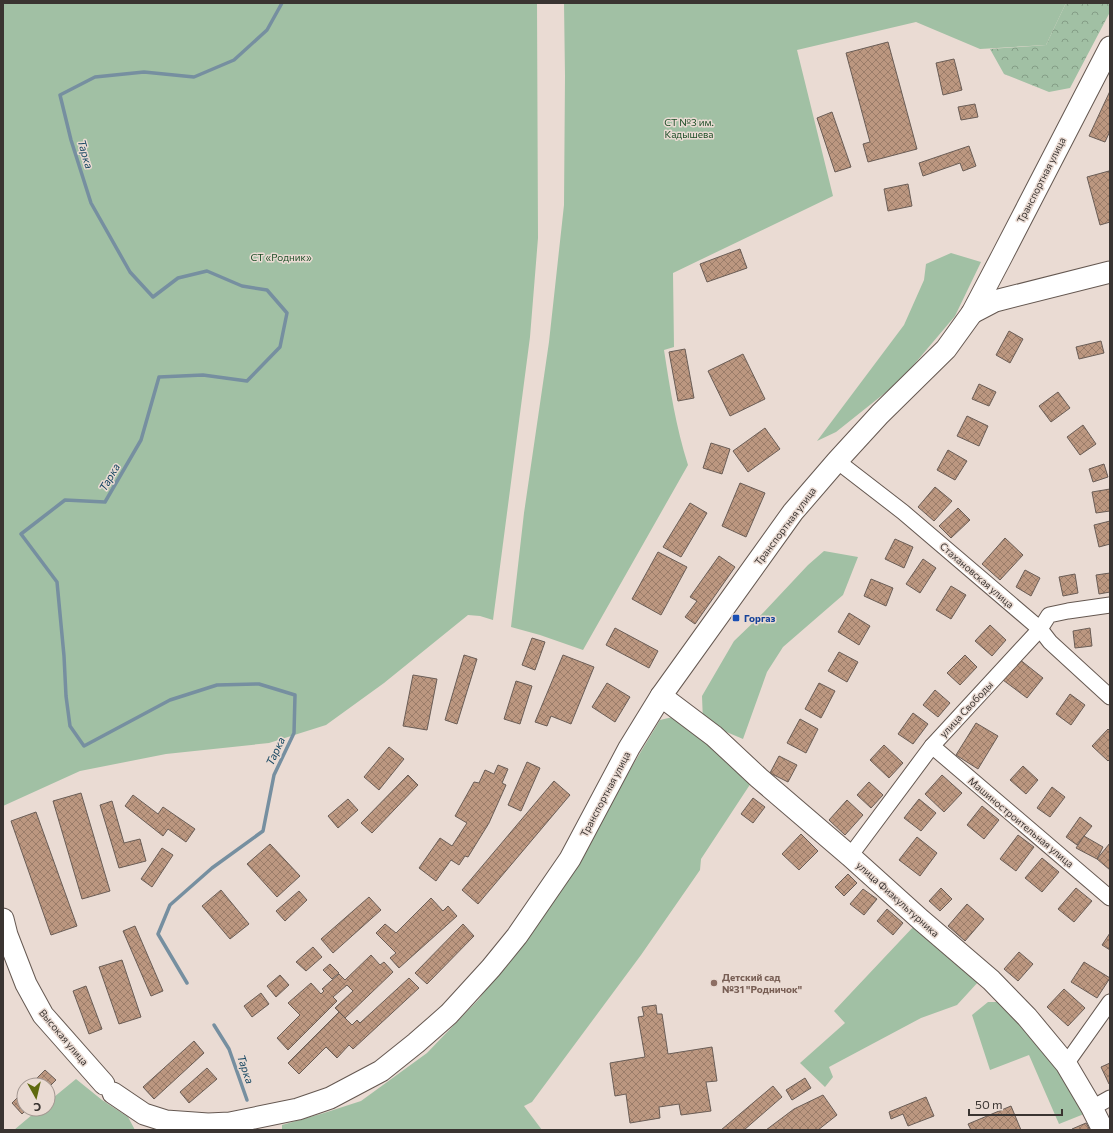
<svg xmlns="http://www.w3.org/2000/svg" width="1113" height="1133" viewBox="0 0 1113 1133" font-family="Commissioner,sans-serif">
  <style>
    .green { fill: #a1c0a4 }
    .forest { fill: url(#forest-crowns) }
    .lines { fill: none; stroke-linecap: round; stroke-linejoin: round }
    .stream { stroke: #768fa0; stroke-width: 3.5 }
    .building { fill: url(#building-cross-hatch); stroke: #6a5d56 }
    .street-casing { stroke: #655851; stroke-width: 17 }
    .secondary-casing { stroke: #655851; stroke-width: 23 }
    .street { stroke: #fff; stroke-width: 15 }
    .secondary { stroke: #fff; stroke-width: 21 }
    .transit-dot { fill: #1a4fb4; stroke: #eadbd3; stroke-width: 1.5 }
    .education-dot { fill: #8d6e63; stroke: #eadbd3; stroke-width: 1.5 }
    .labels { text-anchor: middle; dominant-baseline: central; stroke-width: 3; stroke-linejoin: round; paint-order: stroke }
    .park-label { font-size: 10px; fill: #1c4d26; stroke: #eadbd3 }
    .street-label { font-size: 10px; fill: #3a3431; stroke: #eadbd3 }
    .transit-label { font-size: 10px; font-weight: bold; fill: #164399; stroke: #eadbd3; text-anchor: start }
    .education-label { font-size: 10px; font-weight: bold; fill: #785e54; stroke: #eadbd3; text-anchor: start }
    .water-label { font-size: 11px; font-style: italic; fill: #164661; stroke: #eadbd3 }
  </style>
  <defs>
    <pattern id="forest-crowns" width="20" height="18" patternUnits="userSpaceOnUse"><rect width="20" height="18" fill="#a1c0a4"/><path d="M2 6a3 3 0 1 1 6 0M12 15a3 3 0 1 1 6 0" fill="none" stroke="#849d86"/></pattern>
    <pattern id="building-cross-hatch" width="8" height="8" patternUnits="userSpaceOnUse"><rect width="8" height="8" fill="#bc9780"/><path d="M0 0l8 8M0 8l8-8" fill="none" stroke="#9a7c69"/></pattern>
  </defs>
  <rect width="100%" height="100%" fill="#eadbd3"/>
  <g class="green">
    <polygon points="3,3 537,3 538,238 530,337 493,620 480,616 468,615 384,683 326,725 269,743 166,754 80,771 3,806"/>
    <path d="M564 3H1066L1046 45 980 49 916 22 797 50 833 196 673 273 674 347 664 350C670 389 676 427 688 465L583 650 540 635 511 627 524 513 549 342 564 205 565 76Z"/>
    <polygon points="951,253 981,262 955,316 900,381 836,432 817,441 904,325 924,280 926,264"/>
    <polygon points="824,551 858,557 843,595 783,647 767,672 743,739 703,722 702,696 734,641 760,616 808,565"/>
    <polygon points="677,716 751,783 701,859 700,870 641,955 532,1102 524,1106 542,1130 282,1130 282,1125 324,1113 361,1101 427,1053 479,999 567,874 660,720"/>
    <polygon points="915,925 979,981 957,1005 921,1018 829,1067 833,1077 825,1087 800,1063 845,1023 834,1011"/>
    <polygon points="988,1002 999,1002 1015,1018 1063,1075 1084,1114 1059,1124 1029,1055 990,1070 972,1015"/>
    <polygon points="76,1079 102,1100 128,1117 135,1130 14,1130 39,1109 48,1109 48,1102"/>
  </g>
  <polygon class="forest" points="1066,3 1110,3 1110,12 1070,88 1049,92 1004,74 990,49 1046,45"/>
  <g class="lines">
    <g class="stream">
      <polyline points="187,983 158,934 170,905 212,868 263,831 274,775 294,733 295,695 259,684 217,685 170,700 84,746 70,726 66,696 64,656 57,582 21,534 65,500 105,502 141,440 159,377 203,375 247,381 280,347 287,313 267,290 242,286 207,271 178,278 153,297 130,272 91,203 71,140 60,95 95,77 144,72 194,77 234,60 267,30 282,3"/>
      <polyline points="214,1025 229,1049 247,1100"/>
    </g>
  </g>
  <g class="building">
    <polygon points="888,42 917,149 868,162 863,144 870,142 846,53"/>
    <polygon points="954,59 962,90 943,95 936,63"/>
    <polygon points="1110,91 1110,131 1105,142 1089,136"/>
    <polygon points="975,104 978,117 961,120 958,107"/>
    <polygon points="832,112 851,167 835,172 817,118"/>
    <polygon points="969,146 976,166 963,171 960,163 923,176 919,163"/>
    <polygon points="1109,171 1110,177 1110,222 1100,225 1087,177"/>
    <polygon points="908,184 912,206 888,211 884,189"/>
    <polygon points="740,249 747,268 707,282 700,264"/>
    <polygon points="1009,331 1023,339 1010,363 996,355"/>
    <polygon points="1101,341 1104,353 1079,359 1076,347"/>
    <polygon points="685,349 694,398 678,401 669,352"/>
    <polygon points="743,354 765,399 730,416 708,371"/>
    <polygon points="979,384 996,392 989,406 972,399"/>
    <polygon points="1058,392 1070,408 1051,422 1039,406"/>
    <polygon points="967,416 988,426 979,446 957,436"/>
    <polygon points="1083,425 1096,444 1080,455 1067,437"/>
    <polygon points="765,428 780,449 748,472 733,451"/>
    <polygon points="711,443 730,449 722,474 703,468"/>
    <polygon points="948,450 967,461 955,480 937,470"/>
    <polygon points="1104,464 1108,477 1093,482 1089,469"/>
    <polygon points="740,483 765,493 746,537 722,526"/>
    <polygon points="935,487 952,501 934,521 918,507"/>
    <polygon points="1110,489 1110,511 1096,513 1092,492"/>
    <polygon points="690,503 707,513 681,557 663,547"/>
    <polygon points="958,508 970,520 951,538 939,526"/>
    <polygon points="1110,521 1110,544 1099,547 1094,525"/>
    <polygon points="1005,538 1023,555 1000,580 982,564"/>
    <polygon points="895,539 913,547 904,568 885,559"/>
    <polygon points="658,552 687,567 661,615 632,599"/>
    <polygon points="719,556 735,567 695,624 685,617 697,601 690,597"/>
    <polygon points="923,559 936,568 920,593 906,584"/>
    <polygon points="1025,570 1040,578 1031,596 1016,587"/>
    <polygon points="1110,573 1110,592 1099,594 1096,575"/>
    <polygon points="1075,574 1078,593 1063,596 1059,577"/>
    <polygon points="871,579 893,588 886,606 864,596"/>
    <polygon points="951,586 966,595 951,619 936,610"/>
    <polygon points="849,613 870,626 859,645 838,632"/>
    <polygon points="990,625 1006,640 992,656 975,641"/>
    <polygon points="615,628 658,651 649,668 606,645"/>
    <polygon points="1090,628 1092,646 1075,648 1073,631"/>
    <polygon points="532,638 545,642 535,670 522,665"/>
    <polygon points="839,652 858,662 847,682 828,671"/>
    <polygon points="464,655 477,659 457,724 445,720"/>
    <polygon points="563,655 594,667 571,724 551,716 547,726 535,722"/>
    <polygon points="965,655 977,667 960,685 947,673"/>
    <polygon points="1019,659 1043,678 1027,698 1003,680"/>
    <polygon points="413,675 437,679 427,730 403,726"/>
    <polygon points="516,681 532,686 520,724 504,719"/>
    <polygon points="607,683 630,697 615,722 592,707"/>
    <polygon points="819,683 835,691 821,718 805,709"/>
    <polygon points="935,690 950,703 938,717 923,705"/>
    <polygon points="1070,694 1085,705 1071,725 1056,714"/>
    <polygon points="913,713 928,724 913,744 898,734"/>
    <polygon points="800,719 818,729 806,753 787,743"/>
    <polygon points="976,723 998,736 978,769 956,755"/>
    <polygon points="1108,729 1110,731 1110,759 1108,761 1092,746"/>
    <polygon points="884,745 903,763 889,778 870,760"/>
    <polygon points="389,747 404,759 379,790 364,777"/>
    <polygon points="779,756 797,765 788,782 770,773"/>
    <polygon points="527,762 540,768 521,811 508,805"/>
    <polygon points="498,765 508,769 502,783 506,785 489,823 468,857 465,856 459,865 451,860 436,881 419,868 440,838 452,846 467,823 455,816 474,782 479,783 485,770 494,774"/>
    <polygon points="1023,766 1038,780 1026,794 1010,780"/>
    <polygon points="408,775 418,785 372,833 361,823"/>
    <polygon points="942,775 962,793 944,812 925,794"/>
    <polygon points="554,781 570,795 478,904 462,890"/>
    <polygon points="869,782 883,795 871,808 857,795"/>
    <polygon points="1052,787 1065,797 1050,817 1037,808"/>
    <polygon points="81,793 110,891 82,899 53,801"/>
    <polygon points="133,795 158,814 163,807 195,829 186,842 168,829 163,836 125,806"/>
    <polygon points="753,798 765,807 753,823 741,814"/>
    <polygon points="348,799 358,810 338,828 328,816"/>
    <polygon points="919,799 936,813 921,831 904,818"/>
    <polygon points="847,800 863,815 845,835 829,820"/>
    <polygon points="112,801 124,843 140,839 146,861 119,868 100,805"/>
    <polygon points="982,806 999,820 984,839 967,825"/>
    <polygon points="36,812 77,926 51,935 11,821"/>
    <polygon points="1080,817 1092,826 1077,845 1066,837"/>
    <polygon points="801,834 818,851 799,870 782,854"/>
    <polygon points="1018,835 1034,847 1016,871 1000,859"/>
    <polygon points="1084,836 1103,847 1097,859 1076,848"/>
    <polygon points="917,837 937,853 920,876 899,860"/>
    <polygon points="1110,843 1110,870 1097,859"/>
    <polygon points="270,844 300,876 277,897 247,864"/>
    <polygon points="162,848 173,855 152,887 141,879"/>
    <polygon points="1042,858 1059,872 1042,892 1025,878"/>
    <polygon points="848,874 857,883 844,896 835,887"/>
    <polygon points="941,888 952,899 940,911 929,901"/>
    <polygon points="1076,888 1092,901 1074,922 1058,909"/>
    <polygon points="863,889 877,899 864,915 850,904"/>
    <polygon points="221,890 249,924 230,939 202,906"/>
    <polygon points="299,891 307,900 285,921 276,911"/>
    <polygon points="369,897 381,910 333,953 321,939"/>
    <polygon points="431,898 443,911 448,906 457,916 399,968 390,958 396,953 376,933 385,924 396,933"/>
    <polygon points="967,904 984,919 965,941 948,926"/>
    <polygon points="887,909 903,923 893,935 877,921"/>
    <polygon points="463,924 474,936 427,984 415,973"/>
    <polygon points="135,926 163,991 151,996 123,931"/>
    <polygon points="1110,933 1110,950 1102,945"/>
    <polygon points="313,947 322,957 306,971 296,962"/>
    <polygon points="1019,952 1033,964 1018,981 1004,969"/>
    <polygon points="371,955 380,965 384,962 393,972 345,1018 335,1008 353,991 347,985 333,997 337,1001 288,1050 277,1038 300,1015 288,1003 311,983 321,994 324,991 322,989 339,974 345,980"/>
    <polygon points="122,960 141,1017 119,1024 99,967"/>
    <polygon points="1084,962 1110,978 1097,998 1071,982"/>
    <polygon points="330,964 339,973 332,979 323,970"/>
    <polygon points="280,975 289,985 276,997 267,986"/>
    <polygon points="409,978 419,988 353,1049 349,1045 337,1058 326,1047 299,1074 288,1063 339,1012 352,1025 357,1020 360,1023"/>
    <polygon points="86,986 102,1029 89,1034 73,991"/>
    <polygon points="1064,989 1085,1008 1068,1026 1047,1007"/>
    <polygon points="261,993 269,1004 252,1017 244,1006"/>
    <polygon points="656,1005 657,1014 662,1014 668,1054 712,1047 717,1081 706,1082 711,1111 681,1115 679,1104 659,1107 660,1118 630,1123 626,1094 615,1096 610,1063 645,1057 638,1017 644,1016 642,1007"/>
    <polygon points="194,1041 204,1053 154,1099 143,1087"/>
    <polygon points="1110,1063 1110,1084 1109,1084 1101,1067"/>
    <polygon points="207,1068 217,1079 189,1103 180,1092"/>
    <polygon points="45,1070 56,1080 48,1088 48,1085 30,1085"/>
    <polygon points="805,1078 811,1088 792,1100 786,1090"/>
    <polygon points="773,1086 782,1097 744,1130 721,1130"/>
    <polygon points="24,1091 24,1109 27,1109 22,1114 12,1103"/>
    <polygon points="823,1095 837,1115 818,1130 766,1130 794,1109"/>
    <polygon points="926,1097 934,1116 908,1126 903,1114 891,1119 889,1112"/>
    <polygon points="1011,1106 1021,1130 971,1130 968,1124"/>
    <polygon points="1086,1123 1090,1130 1073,1130 1072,1129"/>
  </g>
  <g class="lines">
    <g class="street-casing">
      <g id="street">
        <polyline points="837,461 903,512 1040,629 1050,642 1110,697"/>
        <polyline points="932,746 1110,898"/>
        <polyline points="850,856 932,746 1040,629 1049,615 1068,611 1110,605"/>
        <polyline points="1066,1064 1110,1002"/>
        <polyline points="1092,1108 1110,1098"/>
      </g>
    </g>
    <g class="secondary-casing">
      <g id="secondary">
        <polyline points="972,313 995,301 1110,272"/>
        <polyline points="661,696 714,736 759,778 850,856 921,920 991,980 1027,1017 1066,1064 1092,1108 1103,1130"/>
        <polyline points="3,919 7,935 26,984 43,1015 104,1084"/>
        <polyline points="113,1093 144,1114 166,1121 208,1124 230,1123 298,1109 330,1098 381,1071 416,1043 449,1014 491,968 517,936 570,859 629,748 661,696 793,512 837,461 880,414 946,349 972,313 1002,256 1110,47"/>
      </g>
    </g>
    <use href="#street" class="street"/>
    <use href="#secondary" class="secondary"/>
  </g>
  <rect class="transit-dot" x="732" y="614" width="8" height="8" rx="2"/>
  <circle class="education-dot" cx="714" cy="983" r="4"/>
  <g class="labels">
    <g class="park-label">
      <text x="689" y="122">СТ №3 им.<tspan x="689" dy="12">Кадышева</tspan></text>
      <text x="281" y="257">СТ «Родник»</text>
    </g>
    <g class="street-label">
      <text transform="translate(1041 180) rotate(-63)">Транспортная улица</text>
      <text transform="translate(785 526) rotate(-53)">Транспортная улица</text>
      <text transform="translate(977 575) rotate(41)">Стахановская улица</text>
      <text transform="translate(966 709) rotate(-47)">улица Свободы</text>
      <text transform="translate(605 794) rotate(-62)">Транспортная улица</text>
      <text transform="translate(1021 822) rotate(40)">Машиностроительная улица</text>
      <text transform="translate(898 899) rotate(42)">улица Физкультурника</text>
      <text transform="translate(64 1037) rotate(50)">Высокая улица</text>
    </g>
    <g class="transit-label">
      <text x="744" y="618">Горгаз</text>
    </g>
    <g class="education-label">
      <text x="722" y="977">Детский сад<tspan x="722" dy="12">№31 "Родничок"</tspan></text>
    </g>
    <g class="water-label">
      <text transform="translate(86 154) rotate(74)">Тарка</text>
      <text transform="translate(109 477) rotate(-60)">Тарка</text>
      <text transform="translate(275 751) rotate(-65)">Тарка</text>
      <text transform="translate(246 1069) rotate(71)">Тарка</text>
    </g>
  </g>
  <rect width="1113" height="1133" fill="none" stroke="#3a3431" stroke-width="8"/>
  <g transform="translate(36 1097) rotate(172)"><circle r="19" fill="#eadbd3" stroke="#a49892"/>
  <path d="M0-3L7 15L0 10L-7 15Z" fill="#5f690e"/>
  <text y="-6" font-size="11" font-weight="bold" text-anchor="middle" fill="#3a3431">С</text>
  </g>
  <path d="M969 1109v6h93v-6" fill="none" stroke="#3a3431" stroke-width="2"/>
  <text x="975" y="1109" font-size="12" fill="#3a3431" stroke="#eadbd3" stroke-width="3" paint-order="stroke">50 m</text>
</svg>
